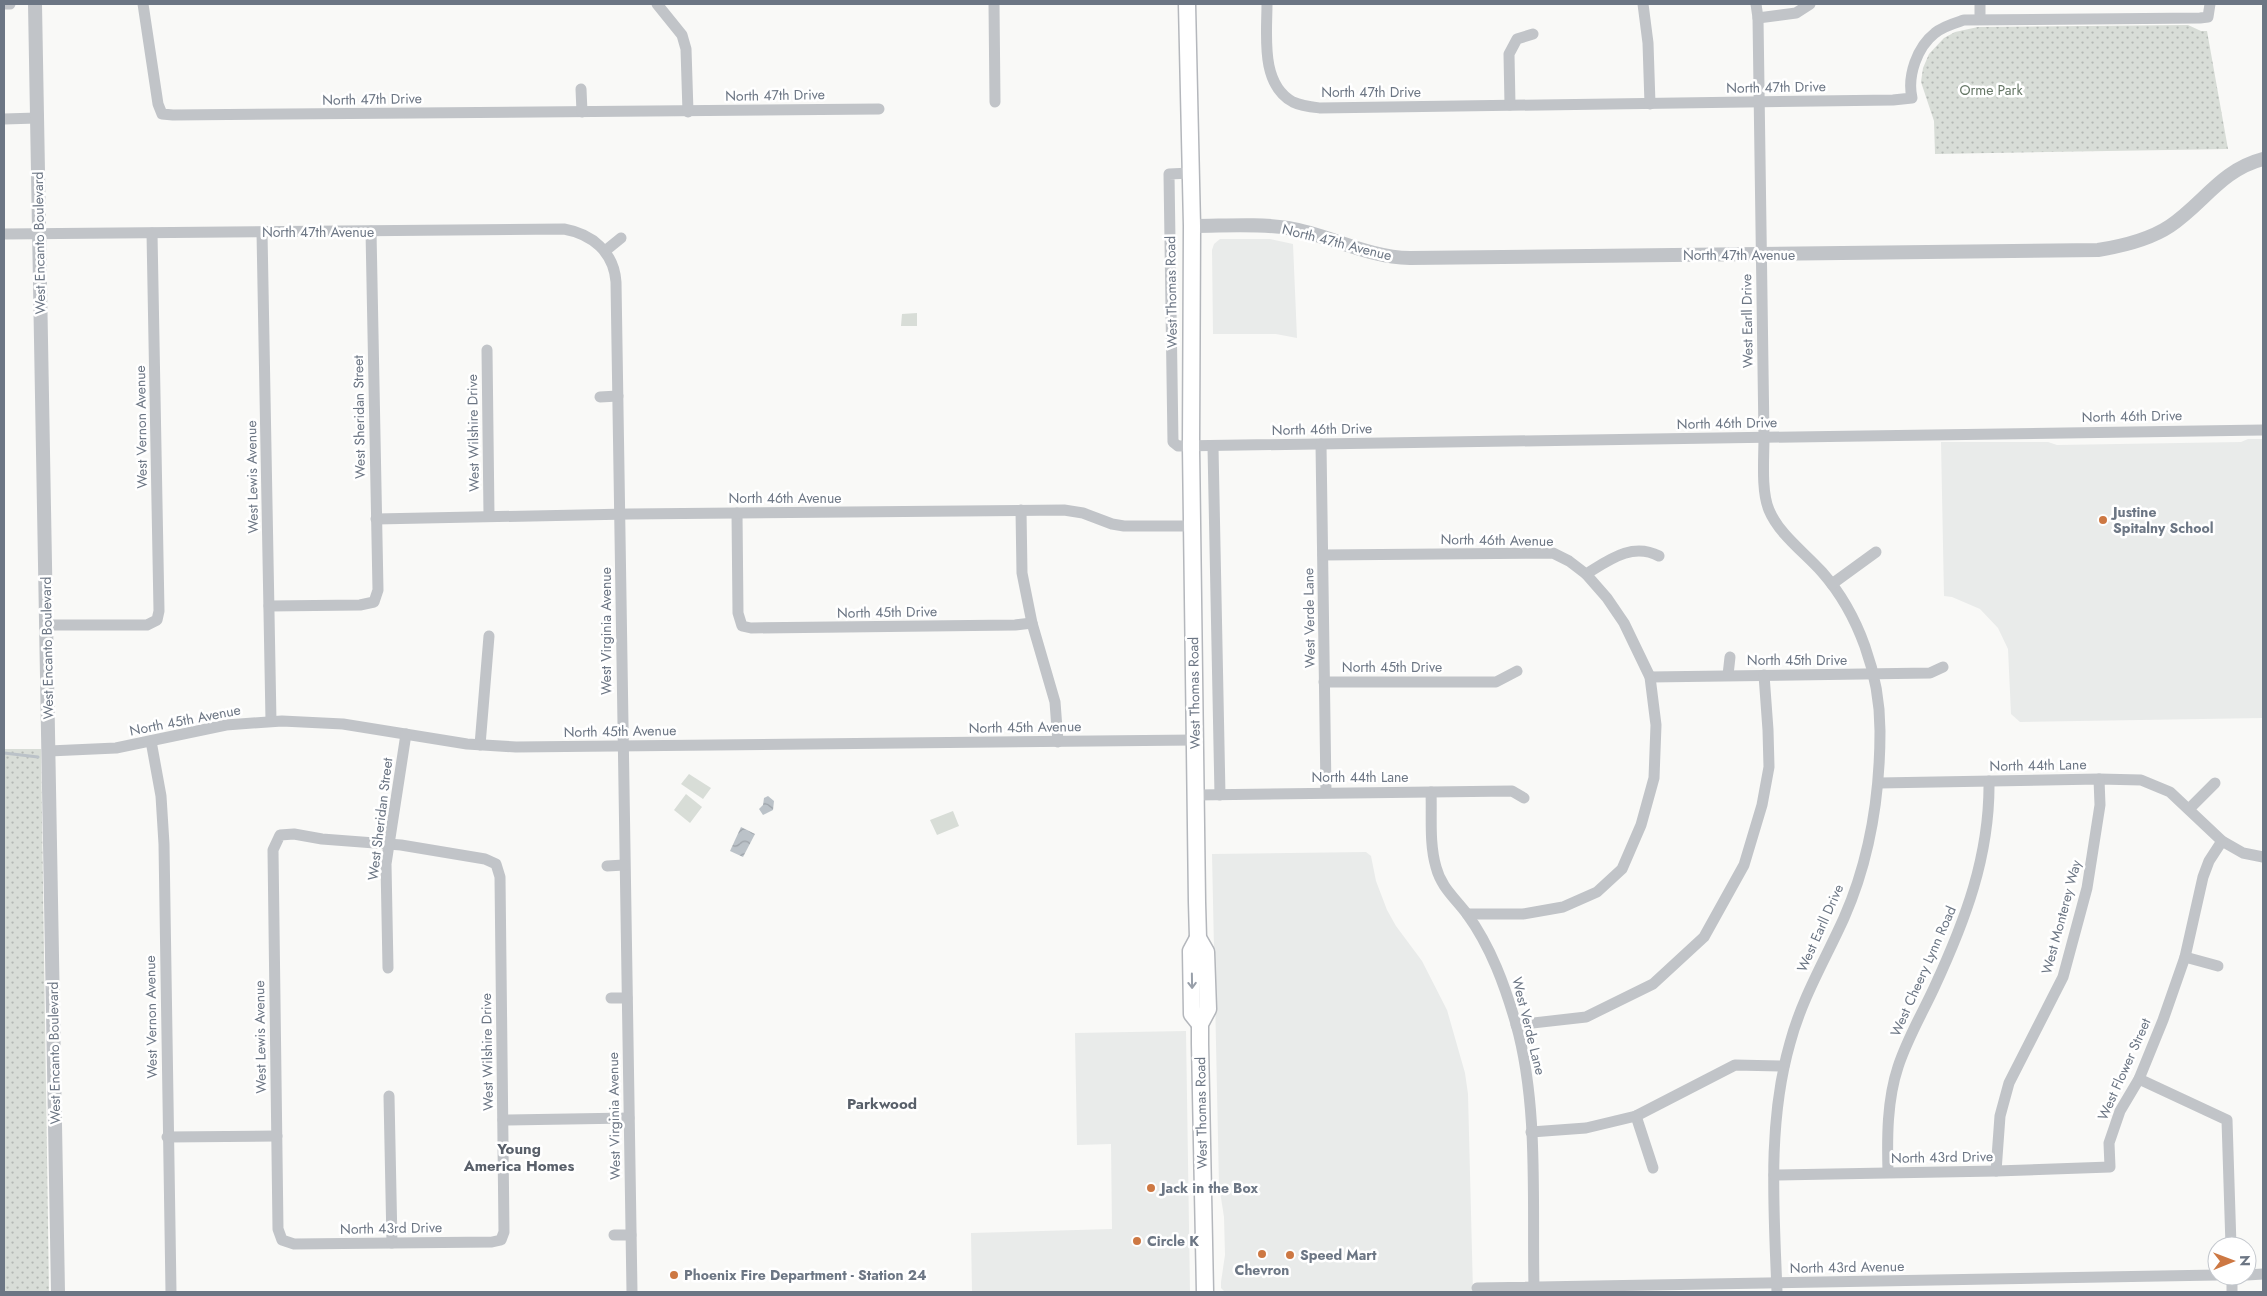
<svg xmlns="http://www.w3.org/2000/svg" width="2267" height="1296" viewBox="0 0 2267 1296" font-family="Jost,sans-serif">
  <style>
    .built { fill: #e9ebea }
    .grass { fill: #d8ddd7 }
    .park { fill: url(#park-dots) }
    .water { fill: url(#water-waves) }
    .lines { fill: none; stroke-linecap: round; stroke-linejoin: round }
    .stream { stroke: #bbc2c8; stroke-width: 3 }
    .secondary-casing { stroke: #b4b7bc; stroke-width: 19 }
    .minor { stroke: #c1c4c8; stroke-width: 11 }
    .tertiary { stroke: #c1c4c8; stroke-width: 14 }
    .secondary { stroke: #fff; stroke-width: 16 }
    .oneway { stroke: #989fa9 }
    .poi-dot { fill: #cd7843; stroke: #fff; stroke-width: 2 }
    .labels { text-anchor: middle; dominant-baseline: central; stroke-width: 5; stroke-linejoin: round; paint-order: stroke }
    .street-label { font-size: 14px; fill: #6c7684; stroke: #fff }
    .park-label { font-size: 14px; fill: #676; stroke: #fff }
    .poi-label { font-size: 14px; font-weight: bold; fill: #6c7684; stroke: #fff; text-anchor: start }
    .neighbourhood-label { font-size: 15px; font-weight: bold; fill: #59606a; stroke: #fff }
  </style>
  <defs>
    <pattern id="park-dots" width="8" height="8" patternUnits="userSpaceOnUse" patternTransform="scale(1.25)"><rect width="8" height="8" fill="#d8ddd7"/><path d="M2 2h.1M6 6h.1" fill="none" stroke="#b3b8b4" stroke-width="1.8" stroke-linecap="round"/></pattern>
    <pattern id="water-waves" width="16" height="10" patternUnits="userSpaceOnUse" patternTransform="scale(1.25)"><rect width="16" height="10" fill="#bbc2c8"/><path d="M0 5q4-4 8 0t8 0" fill="none" stroke="#9ca2a8"/></pattern>
  </defs>
  <rect width="100%" height="100%" fill="#f9f9f7"/>
  <g class="built">
    <polygon points="1220,239 1270,239 1293,244 1297,338 1276,334 1213,334 1212,250 1214,244"/>
    <polygon points="2248,439 2263,439 2263,718 2020,722 2011,714 2008,649 1998,628 1980,609 1952,597 1944,596 1941,442 2048,442 2057,445 2241,442"/>
    <polygon points="1366,852 1371,856 1376,881 1387,910 1396,926 1422,961 1447,1010 1465,1073 1468,1094 1473,1292 1225,1292 1221,1288 1221,1282 1225,1255 1224,1217 1219,1185 1212,854"/>
    <polygon points="1186,1031 1190,1292 972,1292 971,1233 1112,1229 1111,1144 1077,1145 1075,1033"/>
  </g>
  <g class="grass">
    <polygon points="917,313 917,326 901,326 902,314"/>
    <polygon points="689,774 711,788 703,799 681,784"/>
    <polygon points="686,794 702,807 690,823 674,810"/>
    <polygon points="953,811 959,826 937,835 930,820"/>
  </g>
  <g class="park">
    <polygon points="2188,25 2201,31 2207,31 2228,149 1935,154 1934,121 1921,82 1923,68 1929,54 1944,38 1955,32 1978,27"/>
    <polygon points="4,749 41,749 49,1292 4,1292"/>
  </g>
  <g class="water">
    <polygon points="768,796 774,801 773,810 763,815 759,809 763,805 764,798"/>
    <polygon points="741,827 755,834 743,857 730,851"/>
  </g>
  <g class="lines">
    <polyline class="stream" points="4,753 38,757"/>
    <g class="secondary-casing">
      <g id="secondary">
        <polyline points="1187,4 1192,226 1191,447 1197,902 1198,938 1206,952 1208,1009 1200,1024 1200,1044 1205,1292"/>
        <polyline points="1198,938 1191,951 1192,1014 1200,1024"/>
      </g>
    </g>
    <g class="minor">
      <polyline points="4,4 10,4"/>
      <polyline points="143,4 158,104 162,114 173,115 879,109"/>
      <polyline points="657,4 682,35 686,49 688,112"/>
      <polyline points="994,4 995,102"/>
      <path d="M1267 4C1267 35 1260 84 1293 102 1301 106 1311 107 1320 108L1893 100 1912 98C1907 76 1917 47 1935 33 1943 26 1955 23 1964 20L2200 18 2208 17 2210 4"/>
      <polyline points="1643,4 1648,43 1650,104"/>
      <path d="M1756 4 1758 18 1764 437C1764 458 1761 491 1769 510 1779 534 1804 552 1822 572 1859 614 1880 675 1880 731 1880 795 1870 859 1844 918 1825 960 1802 998 1790 1043 1767 1123 1774 1210 1777 1292"/>
      <polyline points="1980,4 1980,19"/>
      <polyline points="1758,18 1796,13 1810,4"/>
      <polyline points="581,89 582,112"/>
      <polyline points="1510,105 1509,54 1517,39 1533,34"/>
      <polyline points="4,119 37,118"/>
      <polyline points="1191,173 1169,174 1173,442 1178,446 2263,430"/>
      <polyline points="262,232 271,721"/>
      <path d="M4 234 564 229C592 234 614 252 616 282L632 1292"/>
      <polyline points="605,251 621,238"/>
      <polyline points="487,350 489,516"/>
      <polyline points="600,397 618,396"/>
      <polyline points="1321,444 1326,792"/>
      <polyline points="1213,447 1220,795"/>
      <polyline points="1021,510 1022,573 1032,623 1055,702 1058,742"/>
      <polyline points="737,513 738,613 742,626 751,628 1015,625 1032,623"/>
      <polyline points="376,519 629,514 1064,510 1083,513 1112,524 1124,526 1192,526"/>
      <path d="M1323 555 1553 553 1569 561 1586 574C1609 560 1632 542 1659 556"/>
      <polyline points="1832,584 1876,552"/>
      <polyline points="269,606 360,605 374,602 378,590 371,231"/>
      <polyline points="47,625 147,625 157,620 159,611 152,233"/>
      <polyline points="1728,675 1730,657"/>
      <polyline points="1650,677 1930,673 1943,667"/>
      <polyline points="1324,682 1496,682 1517,671"/>
      <polyline points="151,741 161,796 164,844 171,1292"/>
      <polyline points="480,745 489,636"/>
      <polyline points="49,751 116,748 226,725 282,721 343,724 467,744 516,747 1195,740"/>
      <polyline points="1879,783 2099,779 2141,780 2170,792 2222,841 2243,853 2263,857"/>
      <path d="M1431 792C1432 816 1429 843 1436 867 1441 887 1455 898 1467 914 1491 947 1505 986 1516 1024 1539 1105 1532 1203 1534 1287"/>
      <polyline points="1196,795 1512,791 1524,798"/>
      <polyline points="2189,809 2215,783"/>
      <polygon points="294,834 322,839 401,845 485,859 496,864 500,877 504,1232 501,1240 492,1242 294,1244 282,1240 278,1229 273,850 280,835"/>
      <polyline points="607,866 624,865"/>
      <polyline points="1467,914 1523,914 1563,907 1597,892 1622,869 1641,825 1654,778 1656,725 1650,677 1624,623 1607,598 1586,574"/>
      <polyline points="2185,957 2218,966"/>
      <polyline points="388,968 386,864 406,734"/>
      <polyline points="611,998 627,998"/>
      <polyline points="1516,1025 1586,1017 1653,984 1704,937 1744,865 1762,805 1769,767 1768,730 1764,675"/>
      <polyline points="2139,1079 2227,1120 2231,1246"/>
      <polyline points="389,1096 392,1243"/>
      <polyline points="1636,1116 1653,1168"/>
      <polyline points="503,1120 629,1118"/>
      <polyline points="1531,1132 1586,1128 1636,1116 1735,1065 1784,1066"/>
      <polyline points="167,1137 277,1136"/>
      <polyline points="1996,1171 2000,1116 2009,1083 2063,977 2087,888 2100,805 2099,779"/>
      <path d="M1888 1172C1887 1138 1887 1100 1898 1067 1907 1039 1922 1014 1934 988 1965 921 1990 856 1989 781"/>
      <polyline points="1774,1175 1996,1171 2110,1167 2109,1143 2120,1111 2139,1079 2163,1020 2185,957 2203,877 2209,861 2222,841"/>
      <polyline points="614,1235 631,1235"/>
      <polyline points="2247,1275 2263,1274"/>
      <polyline points="1477,1288 2217,1275"/>
      <polyline points="2232,1292 2232,1276"/>
    </g>
    <g class="tertiary">
      <polyline points="35,4 58,1292"/>
      <path d="M1192 226C1224 226 1257 223 1288 228 1330 235 1366 257 1410 258L2098 250C2123 246 2149 240 2170 226 2204 203 2221 170 2263 159"/>
    </g>
    <use href="#secondary" class="secondary"/>
  </g>
  <defs><path id="oneway-shaft" d="M-6 0H5M1.5-3L5.5 0L1.5 3" fill="none" stroke-width="1.6" stroke-linecap="round" stroke-linejoin="round" transform="scale(1.25)"/></defs>
  <use class="oneway" href="#oneway-shaft" transform="translate(1192 981) rotate(89)"/>
  <g class="poi-dot">
    <circle cx="2103" cy="520" r="5"/>
    <circle cx="1151" cy="1188" r="5"/>
    <circle cx="1137" cy="1241" r="5"/>
    <circle cx="1262" cy="1254" r="5"/>
    <circle cx="1290" cy="1255" r="5"/>
    <circle cx="674" cy="1275" r="5"/>
  </g>
  <g class="labels">
    <g class="street-label">
      <text transform="translate(1776 87) rotate(-1)">North 47th Drive</text>
      <text x="1371" y="92">North 47th Drive</text>
      <text transform="translate(775 95) rotate(-1)">North 47th Drive</text>
      <text transform="translate(372 99) rotate(-1)">North 47th Drive</text>
      <text x="318" y="232">North 47th Avenue</text>
      <text transform="translate(1337 242) rotate(14)">North 47th Avenue</text>
      <text transform="translate(39 243) rotate(-91)">West Encanto Boulevard</text>
      <text x="1739" y="255">North 47th Avenue</text>
      <text transform="translate(1171 292) rotate(-91)">West Thomas Road</text>
      <text transform="translate(1747 321) rotate(-91)">West Earll Drive</text>
      <text transform="translate(2132 416) rotate(-1)">North 46th Drive</text>
      <text transform="translate(359 417) rotate(-91)">West Sheridan Street</text>
      <text transform="translate(1727 423) rotate(-1)">North 46th Drive</text>
      <text transform="translate(141 427) rotate(-91)">West Vernon Avenue</text>
      <text transform="translate(1322 429) rotate(-1)">North 46th Drive</text>
      <text transform="translate(473 433) rotate(-91)">West Wilshire Drive</text>
      <text transform="translate(252 477) rotate(-91)">West Lewis Avenue</text>
      <text x="785" y="498">North 46th Avenue</text>
      <text transform="translate(1497 540) rotate(1)">North 46th Avenue</text>
      <text transform="translate(887 612) rotate(-1)">North 45th Drive</text>
      <text transform="translate(1309 618) rotate(-91)">West Verde Lane</text>
      <text transform="translate(606 631) rotate(-90)">West Virginia Avenue</text>
      <text transform="translate(47 648) rotate(-91)">West Encanto Boulevard</text>
      <text x="1797" y="660">North 45th Drive</text>
      <text x="1392" y="667">North 45th Drive</text>
      <text transform="translate(1194 693) rotate(-91)">West Thomas Road</text>
      <text transform="translate(185 720) rotate(-11)">North 45th Avenue</text>
      <text transform="translate(1025 727) rotate(-1)">North 45th Avenue</text>
      <text transform="translate(620 731) rotate(-1)">North 45th Avenue</text>
      <text transform="translate(2038 765) rotate(-1)">North 44th Lane</text>
      <text x="1360" y="777">North 44th Lane</text>
      <text transform="translate(380 819) rotate(-83)">West Sheridan Street</text>
      <text transform="translate(2061 917) rotate(-75)">West Monterey Way</text>
      <text transform="translate(1820 928) rotate(-66)">West Earll Drive</text>
      <text transform="translate(1923 971) rotate(-66)">West Cheery Lynn Road</text>
      <text transform="translate(151 1017) rotate(-91)">West Vernon Avenue</text>
      <text transform="translate(1529 1026) rotate(76)">West Verde Lane</text>
      <text transform="translate(260 1037) rotate(-91)">West Lewis Avenue</text>
      <text transform="translate(487 1052) rotate(-91)">West Wilshire Drive</text>
      <text transform="translate(54 1053) rotate(-91)">West Encanto Boulevard</text>
      <text transform="translate(2124 1069) rotate(-66)">West Flower Street</text>
      <text transform="translate(1201 1113) rotate(-91)">West Thomas Road</text>
      <text transform="translate(614 1116) rotate(-91)">West Virginia Avenue</text>
      <text transform="translate(1942 1157) rotate(-1)">North 43rd Drive</text>
      <text transform="translate(391 1228) rotate(-1)">North 43rd Drive</text>
      <text transform="translate(1847 1267) rotate(-1)">North 43rd Avenue</text>
    </g>
    <g class="park-label">
      <text x="1991" y="90">Orme Park</text>
    </g>
    <g class="poi-label">
      <text x="2113" y="512">Justine<tspan x="2113" dy="16">Spitalny School</tspan></text>
      <text x="1161" y="1188">Jack in the Box</text>
      <text x="1147" y="1241">Circle K</text>
      <text x="1300" y="1255">Speed Mart</text>
      <text x="1262" y="1270" text-anchor="middle">Chevron</text>
      <text x="684" y="1275">Phoenix Fire Department - Station 24</text>
    </g>
    <g class="neighbourhood-label">
      <text x="882" y="1104">Parkwood</text>
      <text x="519" y="1149">Young<tspan x="519" dy="17">America Homes</tspan></text>
    </g>
  </g>
  <rect width="2267" height="1296" fill="none" stroke="#6c7684" stroke-width="10"/>
  <g transform="translate(2232 1261) rotate(89)"><circle r="24" fill="#ffffff" stroke="#c4c8ce"/>
  <path d="M0-4L9 19L0 12L-9 19Z" fill="#cd7843"/>
  <text y="-8" font-size="14" font-weight="bold" text-anchor="middle" fill="#6c7684">N</text>
  </g>
</svg>
